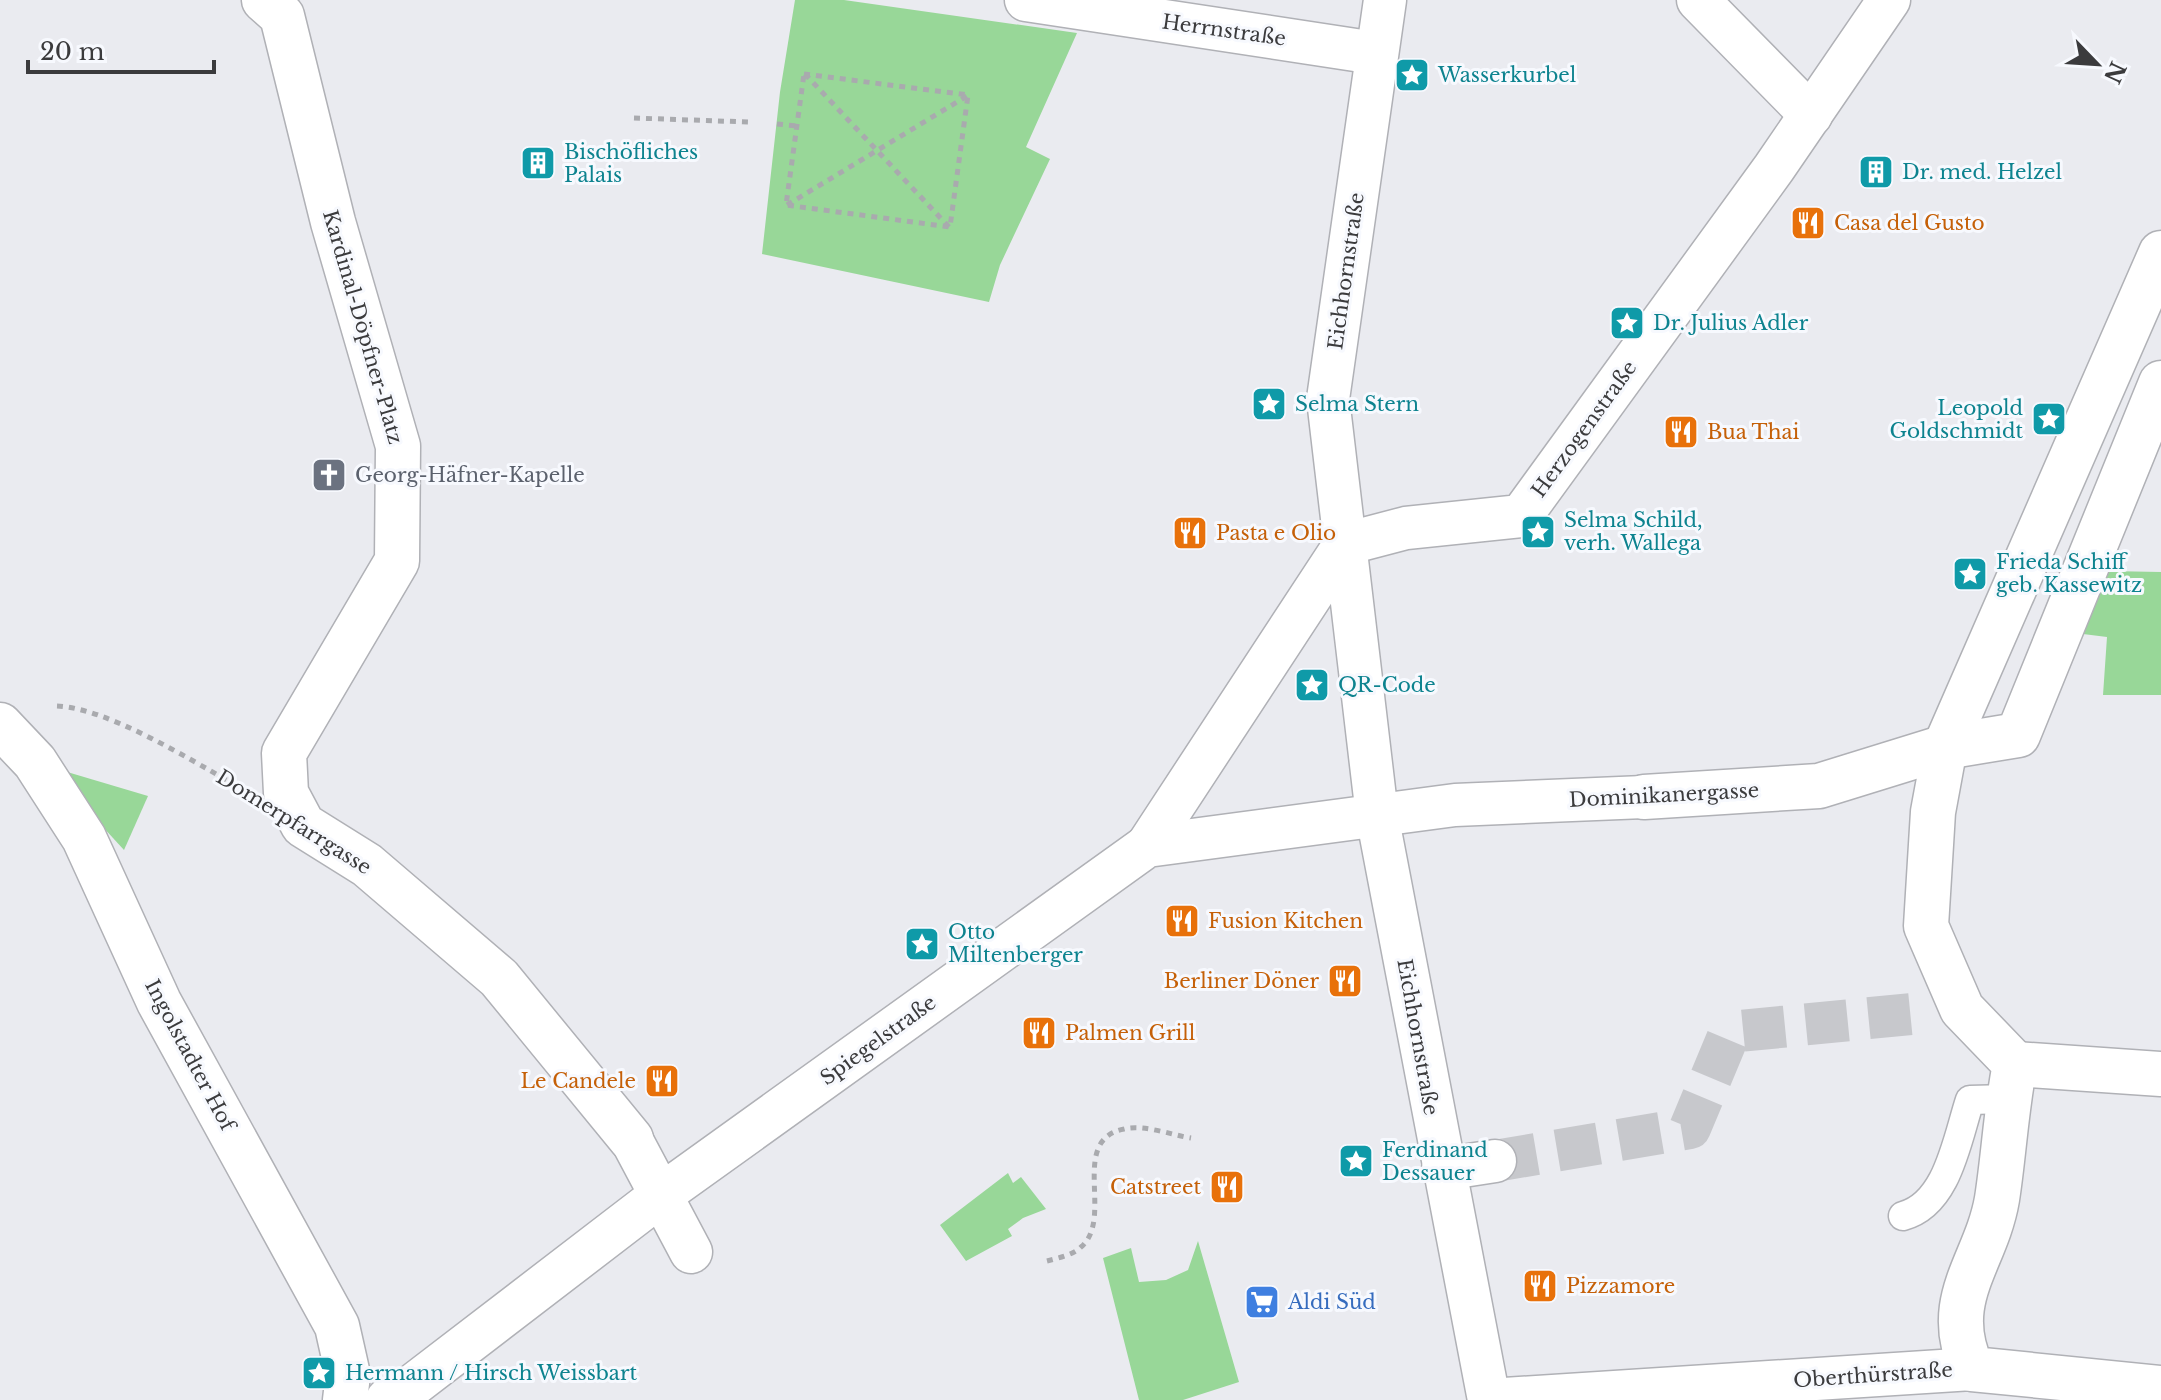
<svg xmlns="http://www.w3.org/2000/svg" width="2161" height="1400" viewBox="0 0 2161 1400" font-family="'Libre Baskerville',serif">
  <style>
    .green { fill: #98d798 }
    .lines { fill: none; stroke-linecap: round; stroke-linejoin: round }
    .pedestrian-tunnel { stroke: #c7c8cc; stroke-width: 42; stroke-dasharray: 42 21; stroke-linecap: butt }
    .service-casing { stroke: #b0b1b6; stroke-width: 31 }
    .pedestrian-casing { stroke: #b0b1b6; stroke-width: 45 }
    .minor-casing { stroke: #b0b1b6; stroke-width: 47 }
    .path { stroke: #a9aaae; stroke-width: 5; stroke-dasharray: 6 6; stroke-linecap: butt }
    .service { stroke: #fff; stroke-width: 28 }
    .pedestrian { stroke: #fff; stroke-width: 42 }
    .minor { stroke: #fff; stroke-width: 44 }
    .labels { text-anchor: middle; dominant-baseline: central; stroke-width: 6; stroke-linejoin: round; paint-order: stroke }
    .street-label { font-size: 20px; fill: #3b3b3d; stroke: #f7f9fe }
    .culture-label { font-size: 20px; fill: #0d838f; stroke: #f7f9fe; text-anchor: start }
    .food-label { font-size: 20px; fill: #c56008; stroke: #f7f9fe; text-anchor: start }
    .worship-label { font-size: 20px; fill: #5b616d; stroke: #f7f9fe; text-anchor: start }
    .shop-label { font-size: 20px; fill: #366cbe; stroke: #f7f9fe; text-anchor: start }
  </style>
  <rect width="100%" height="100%" fill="#eaebf0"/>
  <g class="green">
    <polygon points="795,0 844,0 1077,33 1026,147 1050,159 1000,265 989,302 762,254 780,92"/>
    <polygon points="2108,571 2161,572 2161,695 2103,695 2107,637 2083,634"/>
    <polygon points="47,766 148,796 124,850"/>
    <polygon points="1008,1173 1013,1183 1021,1177 1046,1209 1023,1218 1008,1229 1012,1236 966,1261 940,1225"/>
    <polygon points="1198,1241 1239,1382 1183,1400 1139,1400 1103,1258 1131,1248 1139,1282 1166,1280 1188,1270"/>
  </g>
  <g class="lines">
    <polyline class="pedestrian-tunnel" points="1495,1161 1690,1128 1730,1032 1911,1014"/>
    <g class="service-casing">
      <path id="service" d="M1903 1216C1948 1204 1957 1139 1970 1100L2008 1099"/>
    </g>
    <g class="pedestrian-casing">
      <g id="pedestrian">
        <polyline points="1026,0 1375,53"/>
        <polyline points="1385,0 1328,399 1377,815 1489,1400"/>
        <polyline points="1698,0 1811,115"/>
        <polyline points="1345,544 1406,528 1521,516 1774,168 1889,0"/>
        <polyline points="1147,846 1345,544"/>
        <polyline points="631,1139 691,1252"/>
        <polyline points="1443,1169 1495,1161"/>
        <polyline points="399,1396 661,1195 1147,846 1455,805 1644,797"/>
        <polyline points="1489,1400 1972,1369"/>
      </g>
    </g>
    <g class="minor-casing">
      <g id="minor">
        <polyline points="264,0 282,16 333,222 398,446 397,561 284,753 286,793 303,825 367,865 499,978 631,1139"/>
        <path d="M2161 253 1945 747 1933 812 1926 926 1962 1009 2015 1064C2006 1109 2004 1154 1997 1199 1986 1263 1940 1299 1972 1369L2161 1388"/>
        <polyline points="0,725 35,762 84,838 159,1002 337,1326 348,1375 345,1400"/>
        <polyline points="1644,797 1819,786 1945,747 2018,735 2161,383"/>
        <polyline points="2015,1064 2161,1074"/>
        <polyline points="388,1400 399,1396"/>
      </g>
    </g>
    <g class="path">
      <polygon points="804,74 968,95 950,227 786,205"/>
      <polyline points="805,74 949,227"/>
      <polyline points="634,118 749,122"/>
      <polyline points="777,124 797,126"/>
      <polyline points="787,205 967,96"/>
      <path d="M57 706C106 708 186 757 230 782"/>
      <path d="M1047 1261C1058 1258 1073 1255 1081 1247 1115 1218 1068 1140 1124 1129 1143 1124 1172 1135 1191 1138"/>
    </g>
    <use href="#service" class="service"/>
    <use href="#pedestrian" class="pedestrian"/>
    <use href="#minor" class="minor"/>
  </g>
  <defs>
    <g id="sight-square" transform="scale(1.8)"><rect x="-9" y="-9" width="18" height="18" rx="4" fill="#0f9aa8" stroke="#f7f9fe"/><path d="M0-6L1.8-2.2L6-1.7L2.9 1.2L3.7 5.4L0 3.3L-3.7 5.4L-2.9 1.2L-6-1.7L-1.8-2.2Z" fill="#fff"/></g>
    <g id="building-square" transform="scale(1.8)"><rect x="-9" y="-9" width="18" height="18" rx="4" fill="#0f9aa8" stroke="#f7f9fe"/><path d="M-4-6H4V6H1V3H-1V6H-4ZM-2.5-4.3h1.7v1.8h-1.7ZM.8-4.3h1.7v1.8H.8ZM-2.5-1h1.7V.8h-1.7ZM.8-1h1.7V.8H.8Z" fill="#fff"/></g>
    <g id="restaurant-square" transform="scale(1.8)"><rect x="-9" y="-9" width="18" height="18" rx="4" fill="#e8710a" stroke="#f7f9fe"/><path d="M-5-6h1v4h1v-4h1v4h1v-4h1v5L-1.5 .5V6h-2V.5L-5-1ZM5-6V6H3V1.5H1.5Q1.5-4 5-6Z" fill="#fff"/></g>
    <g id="church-square" transform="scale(1.8)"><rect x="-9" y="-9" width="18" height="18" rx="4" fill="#6b7280" stroke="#f7f9fe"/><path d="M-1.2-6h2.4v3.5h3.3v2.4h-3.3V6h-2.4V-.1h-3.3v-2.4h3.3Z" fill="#fff"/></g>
    <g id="supermarket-square" transform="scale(1.8)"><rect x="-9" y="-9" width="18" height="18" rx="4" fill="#3f7fe0" stroke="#f7f9fe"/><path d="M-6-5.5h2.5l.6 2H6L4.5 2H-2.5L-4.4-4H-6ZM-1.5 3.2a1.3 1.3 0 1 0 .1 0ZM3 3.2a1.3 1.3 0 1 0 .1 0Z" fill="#fff"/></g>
  </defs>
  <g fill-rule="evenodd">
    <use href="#sight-square" x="1412" y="75"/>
    <use href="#building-square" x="538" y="163"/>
    <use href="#building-square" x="1876" y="172"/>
    <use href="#restaurant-square" x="1808" y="223"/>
    <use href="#sight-square" x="1627" y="323"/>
    <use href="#sight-square" x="1269" y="404"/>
    <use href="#sight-square" x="2049" y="419"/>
    <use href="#restaurant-square" x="1681" y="432"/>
    <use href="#church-square" x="329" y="475"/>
    <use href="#sight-square" x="1538" y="532"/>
    <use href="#restaurant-square" x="1190" y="533"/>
    <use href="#sight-square" x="1970" y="574"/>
    <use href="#sight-square" x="1312" y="685"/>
    <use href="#restaurant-square" x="1182" y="921"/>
    <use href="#sight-square" x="922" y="944"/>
    <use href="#restaurant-square" x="1345" y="981"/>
    <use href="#restaurant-square" x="1039" y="1033"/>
    <use href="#restaurant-square" x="662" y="1081"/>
    <use href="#sight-square" x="1356" y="1161"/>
    <use href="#restaurant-square" x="1227" y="1187"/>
    <use href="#restaurant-square" x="1540" y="1286"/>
    <use href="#supermarket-square" x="1262" y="1302"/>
    <use href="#sight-square" x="319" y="1373"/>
  </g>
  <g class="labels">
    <g class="street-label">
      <text transform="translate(1224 30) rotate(8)">Herrnstraße</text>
      <text transform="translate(1346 271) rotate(-82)">Eichhornstraße</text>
      <text transform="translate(363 327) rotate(74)">Kardinal-Döpfner-Platz</text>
      <text transform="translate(1584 429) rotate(-54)">Herzogenstraße</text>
      <text transform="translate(1664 795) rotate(-3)">Dominikanergasse</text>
      <text transform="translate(294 822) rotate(32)">Domerpfarrgasse</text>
      <text transform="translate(1418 1037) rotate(80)">Eichhornstraße</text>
      <text transform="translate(878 1040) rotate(-36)">Spiegelstraße</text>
      <text transform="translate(190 1055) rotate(62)">Ingolstadter Hof</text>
      <text transform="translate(1873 1375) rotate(-4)">Oberthürstraße</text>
    </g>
    <g class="culture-label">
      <text x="1438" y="75">Wasserkurbel</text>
      <text x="564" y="152">Bischöfliches<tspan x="564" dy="23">Palais</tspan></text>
      <text x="1902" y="172">Dr. med. Helzel</text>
      <text x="1653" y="323">Dr. Julius Adler</text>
      <text x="1295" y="404">Selma Stern</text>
      <text x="2023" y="408" text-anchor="end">Leopold<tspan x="2023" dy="23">Goldschmidt</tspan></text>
      <text x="1564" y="520">Selma Schild,<tspan x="1564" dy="23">verh. Wallega</tspan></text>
      <text x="1996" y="562">Frieda Schiff<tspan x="1996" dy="23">geb. Kassewitz</tspan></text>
      <text x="1338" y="685">QR-Code</text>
      <text x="948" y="932">Otto<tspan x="948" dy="23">Miltenberger</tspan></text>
      <text x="1382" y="1150">Ferdinand<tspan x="1382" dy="23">Dessauer</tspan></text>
      <text x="345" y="1373">Hermann / Hirsch Weissbart</text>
    </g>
    <g class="food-label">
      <text x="1834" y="223">Casa del Gusto</text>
      <text x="1707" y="432">Bua Thai</text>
      <text x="1216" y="533">Pasta e Olio</text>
      <text x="1208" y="921">Fusion Kitchen</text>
      <text x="1319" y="981" text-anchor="end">Berliner Döner</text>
      <text x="1065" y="1033">Palmen Grill</text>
      <text x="636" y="1081" text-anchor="end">Le Candele</text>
      <text x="1201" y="1187" text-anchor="end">Catstreet</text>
      <text x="1566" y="1286">Pizzamore</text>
    </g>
    <g class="worship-label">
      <text x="355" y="475">Georg-Häfner-Kapelle</text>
    </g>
    <g class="shop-label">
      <text x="1288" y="1302">Aldi Süd</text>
    </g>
  </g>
  <g transform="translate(2097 64) rotate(115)" stroke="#f7f9fe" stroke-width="6" paint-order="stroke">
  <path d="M0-6L14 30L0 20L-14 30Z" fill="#3b3b3d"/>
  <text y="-12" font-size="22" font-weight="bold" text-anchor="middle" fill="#3b3b3d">N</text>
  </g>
  <path d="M28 60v12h186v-12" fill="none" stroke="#3b3b3d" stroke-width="4"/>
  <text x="40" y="60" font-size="24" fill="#3b3b3d" stroke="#f7f9fe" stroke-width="6" paint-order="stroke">20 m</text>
</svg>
